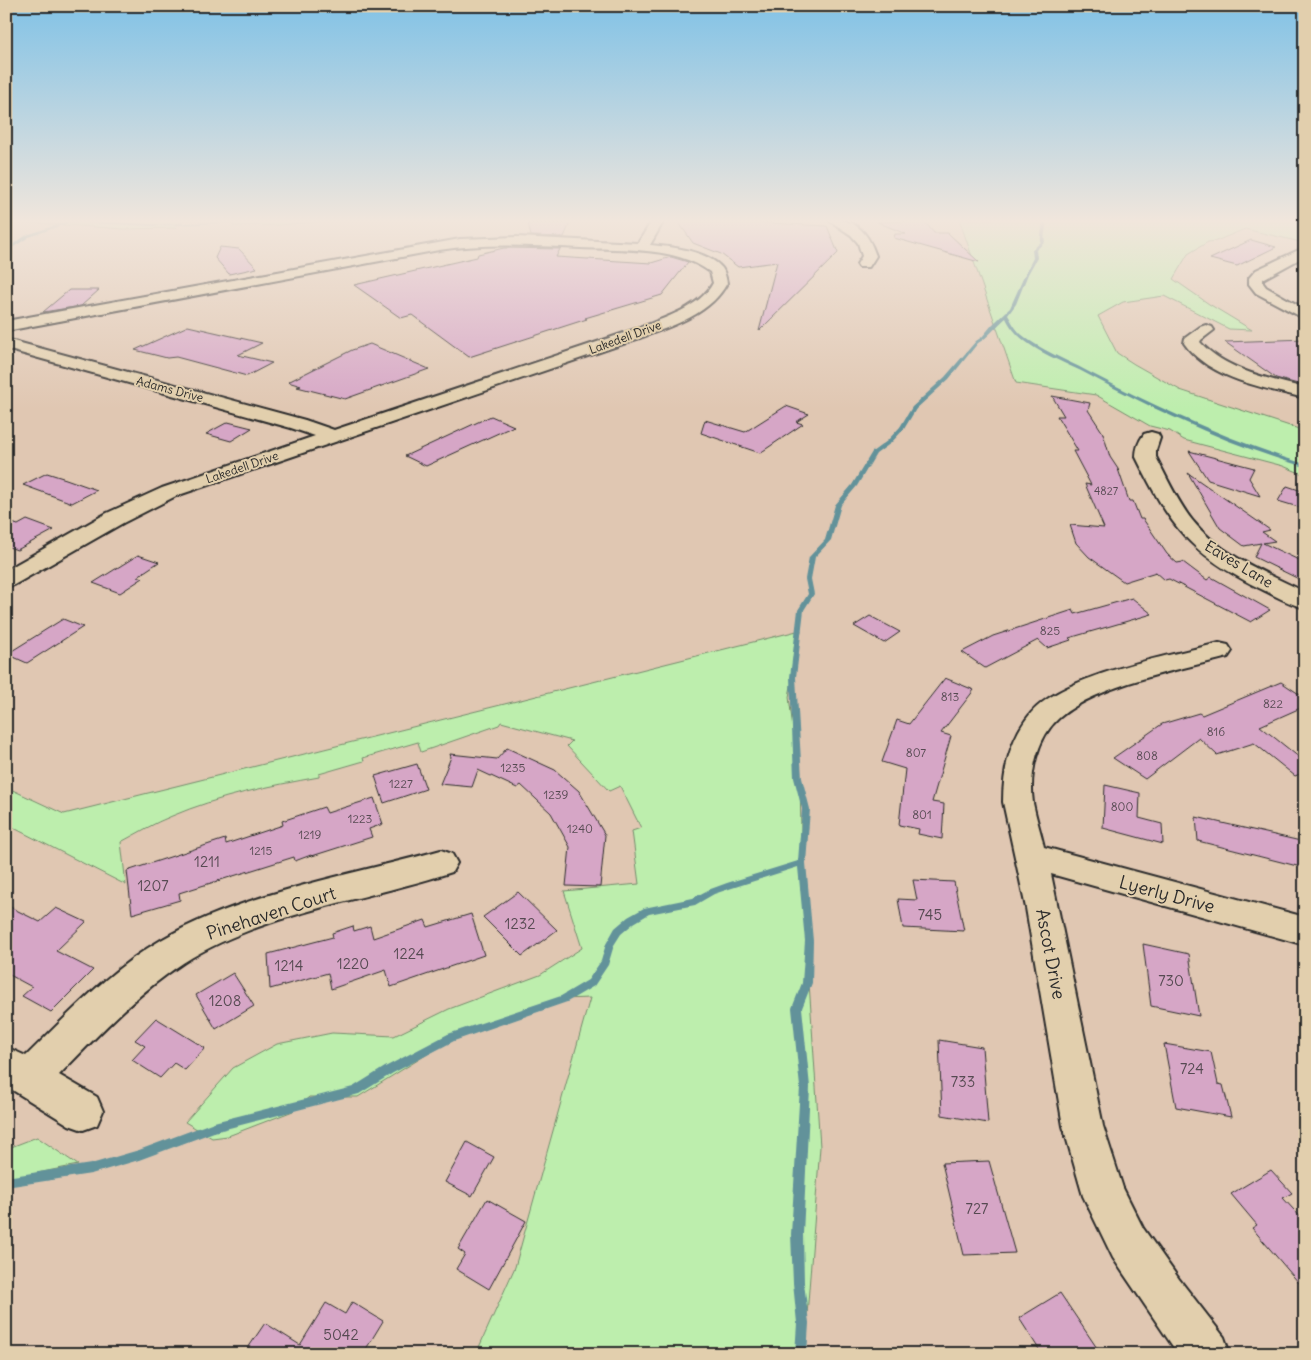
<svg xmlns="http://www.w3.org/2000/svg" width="1311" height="1360" viewBox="0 0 1311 1360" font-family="Delius,sans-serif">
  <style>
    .green { fill: #bdeead; stroke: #748c6c }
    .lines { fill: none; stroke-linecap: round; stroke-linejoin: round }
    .stream { fill: #62929a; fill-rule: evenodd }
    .building { fill: #d6a6c6; stroke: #2b2b2b }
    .street-casing { stroke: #2b2b2b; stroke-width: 4 }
    .street { fill: #e2cfad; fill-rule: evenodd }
    .labels { text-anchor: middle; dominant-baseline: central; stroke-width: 4; stroke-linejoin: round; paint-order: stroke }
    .far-number-label { font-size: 11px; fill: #564a52 }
    .far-street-label { font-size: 12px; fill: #2b2b2b; stroke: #e2cfad }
    .number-label { font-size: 12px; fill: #564a52 }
    .street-label { font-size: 15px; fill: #2b2b2b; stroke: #e2cfad }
    .near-number-label { font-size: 15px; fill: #564a52 }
    .near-street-label { font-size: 18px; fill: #2b2b2b; stroke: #e2cfad }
  </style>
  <rect width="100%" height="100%" fill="#e0c7b2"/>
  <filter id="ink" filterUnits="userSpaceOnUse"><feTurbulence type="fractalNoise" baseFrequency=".02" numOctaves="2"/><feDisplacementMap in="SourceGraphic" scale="10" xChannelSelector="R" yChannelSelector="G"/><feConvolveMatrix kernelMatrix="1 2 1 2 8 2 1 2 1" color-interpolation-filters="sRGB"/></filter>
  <g filter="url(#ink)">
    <g class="green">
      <polygon points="6,219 183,219 175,228 124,229 6,221"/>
      <polygon points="231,219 348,219 279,225 233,226"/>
      <polygon points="959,219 1305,219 1305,243 1245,229 1216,241 1208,242 1188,254 1173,279 1209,304 1252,330 1229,329 1164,296 1123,302 1098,316 1117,353 1134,364 1180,390 1305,431 1305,475 1283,466 1184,440 1170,431 1150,426 1096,395 1016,383"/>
      <path d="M801 630 789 697 800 782 802 877 820 1147 804 1354H476L515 1267 590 998 562 999 460 1034 358 1097H309L293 1111 228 1136 212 1138 185 1122 233 1068 277 1044 332 1033 394 1036 449 1009 540 975 582 948 564 891 639 884 632 831 641 828 620 786 609 791 567 746 572 741 501 722 499 725 421 752 418 742 363 758 364 761 319 774V777C269 786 219 796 172 816 154 823 138 833 121 842L126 885 6 824V787L64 814Z"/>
      <polygon points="37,1137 78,1165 6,1179 6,1149"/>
    </g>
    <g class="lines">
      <g class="stream">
        <polygon points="19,219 41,219 152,224 310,219 308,220 152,226 21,220"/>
        <path d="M1045 219H1049L1046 222C1047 229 1043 235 1045 242L1036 250 1037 258 1028 274 1016 304 1008 315C1012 322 1015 328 1021 334 1040 350 1065 359 1087 371 1158 408 1229 440 1305 464V467C1228 445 1155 410 1085 373 1058 359 1019 347 1006 318 997 325 988 338 978 343L949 379 916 409 904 429 891 443 876 454 857 486 841 505 831 540 815 557 811 579 814 594 804 610 796 677 802 778 810 809 806 863 813 941 812 983 802 1008 810 1087 803 1234 804 1283 809 1323 807 1354H795L797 1323 793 1283 791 1234 800 1087 792 1008 802 983 805 941 798 867 732 888 714 894 695 905 649 914 634 923 621 934 614 945 608 965 594 986 567 1002 454 1041 393 1073 359 1094 214 1132 139 1160 91 1174 6 1187V1177L91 1164 139 1150 214 1122 353 1087 385 1067 448 1034 561 996 588 980 601 961 606 944 615 928 628 917 644 908 693 898 708 890 727 883 798 861 802 809 794 778 790 677 798 610 808 594 805 579 809 557 825 540 835 505 852 485 872 452 887 441 900 427 912 407 945 377 976 341 982 337 992 325 1010 308 1025 274 1033 258 1032 250 1041 242C1040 235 1043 229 1042 222Z"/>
        <polygon points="65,222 68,223 29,237 12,248 6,249 6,247 10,246 27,235"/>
      </g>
    </g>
    <g class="building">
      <polygon points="693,219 827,226 838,253 759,331 777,262 738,267 721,254 693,243 677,220"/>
      <polygon points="924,221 934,233 948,233 979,262 894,238 895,234 906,234 877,222"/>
      <polygon points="528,223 570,223 564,237 531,236"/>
      <polygon points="1251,240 1276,247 1237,266 1210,259"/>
      <polygon points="220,247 239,249 257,268 229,274 215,258"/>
      <polygon points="504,248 560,249 556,257 651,263 671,257 688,262 662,295 585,318 587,319 469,357 412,315 401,318 354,285 477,257 478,254"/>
      <polygon points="69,290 99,290 81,306 43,312"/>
      <polygon points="188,326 262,343 238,355 272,363 247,376 176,357 167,358 135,350"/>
      <polygon points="1305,339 1305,386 1276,378 1225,342"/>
      <polygon points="370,344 429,369 345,399 297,387 301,386 288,382 352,350"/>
      <polygon points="1052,396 1090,403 1088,410 1103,433 1110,457 1118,469 1129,501 1133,501 1140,519 1143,519 1167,554 1177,563 1183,562 1207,580 1211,577 1270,610 1251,622 1169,579 1165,580 1156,572 1124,582 1089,557 1076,543 1070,525 1104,528 1085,484 1091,485 1073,451 1078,451 1057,416 1064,416"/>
      <polygon points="786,406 809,414 796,422 803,424 760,453 701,433 705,420 745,432"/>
      <polygon points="491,416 514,426 426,466 405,456"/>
      <polygon points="228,422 252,428 231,441 206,434"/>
      <polygon points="1189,451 1254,468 1249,478 1260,496 1208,480"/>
      <polygon points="47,473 66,479 97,490 72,503 23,485"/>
      <polygon points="1188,473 1270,530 1262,532 1275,541 1263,543 1305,563 1305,582 1254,557 1261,543 1244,546 1220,528"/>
      <polygon points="1287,486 1305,492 1305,509 1278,501"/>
      <polygon points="27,520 54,530 17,550 6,546 6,521 18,525"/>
      <polygon points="138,555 159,562 138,576 143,578 120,593 93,583"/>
      <polygon points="1132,598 1152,614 1069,638 1071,640 1047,648 1038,640 985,668 962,652 993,636 1073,610 1075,614"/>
      <polygon points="870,616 900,632 884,643 854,626"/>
      <polygon points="63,619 83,627 27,663 7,654"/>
      <polygon points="945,678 974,690 941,733 951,736 932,802 944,804 942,839 918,834 919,829 899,825 905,769 882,762 897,720 909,724"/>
      <polygon points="1281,682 1305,698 1305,706 1260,726 1305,762 1305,772 1295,776 1254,743 1217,755 1199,738 1145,779 1113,758 1162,724 1199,713 1202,715"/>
      <polygon points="507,748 555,770 579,791 605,835 600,887 566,886 570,847 551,813 521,785 517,788 478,770 472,787 440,784 451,757 450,754 497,759"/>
      <polygon points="417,764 426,789 384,803 375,776"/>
      <polygon points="1105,785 1140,793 1139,818 1162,824 1163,844 1103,828"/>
      <polygon points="374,798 383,824 369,829 372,837 312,856 311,855 295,861 294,857 179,893 180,900 132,914 127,871 225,839 226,844 283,825 282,821 324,807 327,813"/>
      <polygon points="1196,817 1305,842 1305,868 1198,841"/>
      <polygon points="913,880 954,882 964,931 903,928 898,899 917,900"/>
      <polygon points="518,892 557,930 522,956 483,917"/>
      <polygon points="6,905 40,922 56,908 86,922 56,951 93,970 51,1012 22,996 32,987 6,973"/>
      <polygon points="471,914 484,955 391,987 386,970 331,989 328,973 270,989 268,954 333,937 332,933 353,926 354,931 370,926 373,938 425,920 428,927"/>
      <polygon points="1143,944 1189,954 1199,1016 1151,1006"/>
      <polygon points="233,973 254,1006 216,1029 196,995"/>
      <polygon points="156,1018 205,1048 185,1070 174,1063 160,1078 132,1060 145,1046 135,1040"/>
      <polygon points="939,1040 982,1047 988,1123 942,1115"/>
      <polygon points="1164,1044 1211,1052 1218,1084 1223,1085 1231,1117 1176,1107"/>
      <polygon points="467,1142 494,1157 472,1196 445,1182"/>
      <polygon points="989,1161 1015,1253 964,1255 942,1163"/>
      <polygon points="1271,1170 1292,1193 1283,1198 1305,1222 1305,1290 1252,1228 1257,1225 1231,1194"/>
      <polygon points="487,1199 526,1221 489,1289 456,1269 465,1254 458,1249"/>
      <polygon points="1060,1293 1101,1354 1042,1354 1019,1318"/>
      <polygon points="352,1302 383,1321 363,1354 244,1354 265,1323 300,1345 326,1303 345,1314"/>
    </g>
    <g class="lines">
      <g class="street-casing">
        <g id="street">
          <path d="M653 219H665L650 245C672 247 706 250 722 268 725 272 726 278 727 283 709 318 660 330 626 343L176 496 123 523 14 585 6 587V570L107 513 162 488 315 436 291 428 6 349V339L305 420 334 430 639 328C663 318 700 308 713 283L710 272C675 246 622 250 581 248 532 246 487 243 439 250L6 331V321L460 239 517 237 638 243Z"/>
          <path d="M827 219C854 219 867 229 876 256L869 267H859L857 264 862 256 858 243 851 235Z"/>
          <polygon points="1305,247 1305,256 1263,279 1263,283 1266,287 1305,309 1305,319 1256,293 1249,284 1249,278 1256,270"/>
          <path d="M1206 325 1212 327 1214 330 1201 340 1200 342C1225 370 1270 379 1305 388V398C1265 388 1209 379 1184 343L1185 338 1200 327Z"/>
          <path d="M1151 432 1158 434 1160 438 1156 450V457C1167 478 1177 501 1192 520 1220 555 1266 573 1305 592V608C1289 604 1274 595 1259 588 1189 553 1170 526 1136 457 1136 448 1139 441 1144 434Z"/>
          <path d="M1219 643 1228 645 1232 651 1228 657C1179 670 1098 684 1059 718 1037 737 1029 774 1033 803 1036 818 1041 833 1044 847L1305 917V945L1051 874 1103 1126 1123 1188 1143 1228 1179 1279 1224 1337 1230 1354H1178L1113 1258 1083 1196 1063 1126 1026 908 1003 802C1003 770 1010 738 1031 713 1066 674 1168 656 1219 643Z"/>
          <path d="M441 850 452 854 457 863 452 872C367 900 258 914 183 963 136 994 98 1035 59 1075L97 1097 103 1111 97 1125 83 1130 69 1125 6 1086V1047L26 1056C68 1015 109 970 161 940 244 892 349 876 441 850Z"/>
        </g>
      </g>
      <use href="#street" class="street"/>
    </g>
  </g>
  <linearGradient id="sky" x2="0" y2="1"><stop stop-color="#81c2e6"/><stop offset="0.54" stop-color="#f1e6dc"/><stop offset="1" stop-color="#f1e6dc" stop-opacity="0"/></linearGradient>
  <rect width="1311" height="409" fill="url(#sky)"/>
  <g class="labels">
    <g class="far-number-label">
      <text x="1106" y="491">4827</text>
    </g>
    <g class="far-street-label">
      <text transform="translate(625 337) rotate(-20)">Lakedell Drive</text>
      <text transform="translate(170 389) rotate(15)">Adams Drive</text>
      <text transform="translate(242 467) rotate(-19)">Lakedell Drive</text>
    </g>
    <g class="number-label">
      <text x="1050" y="630">825</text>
      <text x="950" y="696">813</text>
      <text x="1273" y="703">822</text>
      <text x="1216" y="731">816</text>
      <text x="916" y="752">807</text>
      <text x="1147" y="755">808</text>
      <text x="513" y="767">1235</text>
      <text x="401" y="783">1227</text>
      <text x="556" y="794">1239</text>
      <text x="1122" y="806">800</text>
      <text x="922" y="814">801</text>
      <text x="360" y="818">1223</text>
      <text x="580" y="828">1240</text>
      <text x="310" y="834">1219</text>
      <text x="261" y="850">1215</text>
    </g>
    <g class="street-label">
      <text transform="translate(1239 564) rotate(31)">Eaves Lane</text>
    </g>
    <g class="near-number-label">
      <text x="207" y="861">1211</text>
      <text x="153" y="885">1207</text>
      <text x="930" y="914">745</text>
      <text x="520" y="923">1232</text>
      <text x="409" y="953">1224</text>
      <text x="353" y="963">1220</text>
      <text x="289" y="965">1214</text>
      <text x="1171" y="980">730</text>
      <text x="225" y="1000">1208</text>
      <text x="1192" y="1068">724</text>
      <text x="963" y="1081">733</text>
      <text x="977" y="1208">727</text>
      <text x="341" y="1334">5042</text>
    </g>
    <g class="near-street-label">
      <text transform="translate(1167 894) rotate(15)">Lyerly Drive</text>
      <text transform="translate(271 913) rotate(-18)">Pinehaven Court</text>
      <text transform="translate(1051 954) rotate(79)">Ascot Drive</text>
    </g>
  </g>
  <rect width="1311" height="1360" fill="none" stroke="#e2cfad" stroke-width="25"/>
  <rect x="12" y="12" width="1286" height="1335" fill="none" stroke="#2b2b2b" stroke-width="2" filter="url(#ink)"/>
</svg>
